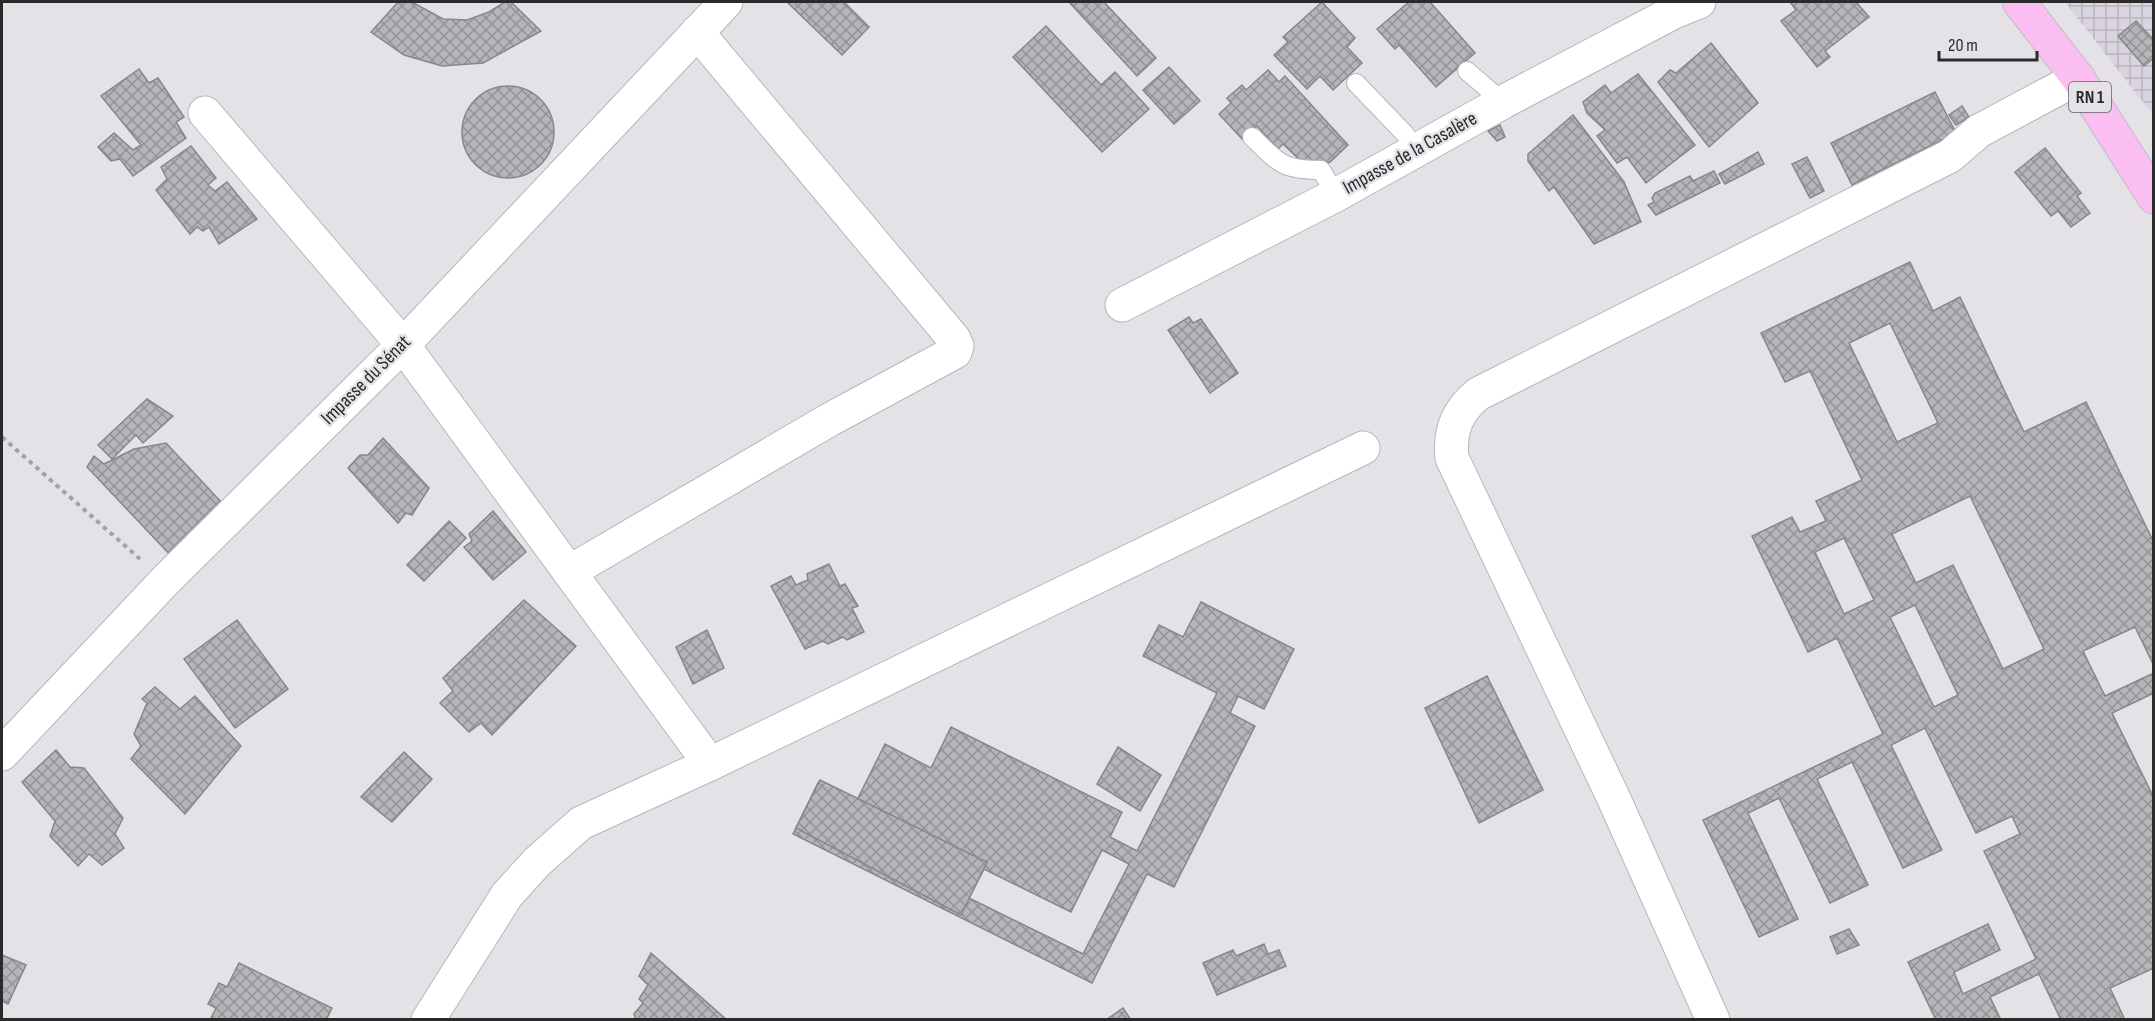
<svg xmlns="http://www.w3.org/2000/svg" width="2155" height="1021" viewBox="0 0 2155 1021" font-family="'Sofia Sans Condensed',sans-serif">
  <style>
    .industrial { fill: url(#industrial-grid) }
    .building { fill: url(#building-cross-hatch); stroke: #87878b; stroke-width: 1.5; fill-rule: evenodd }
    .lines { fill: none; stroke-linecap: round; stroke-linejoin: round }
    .service-casing { stroke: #b8b6b9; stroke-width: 20 }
    .minor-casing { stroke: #b8b6b9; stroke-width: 35 }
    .primary-casing { stroke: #bfbfbf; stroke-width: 35 }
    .path { stroke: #a3a2a5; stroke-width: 4; stroke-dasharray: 4.5 4.5; stroke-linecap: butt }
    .service { stroke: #fff; stroke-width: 18 }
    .minor { stroke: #fff; stroke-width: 33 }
    .primary { stroke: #fabef0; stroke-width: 33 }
    .labels { text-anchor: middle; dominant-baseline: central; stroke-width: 5; stroke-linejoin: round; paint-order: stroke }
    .shield { fill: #e4e2e6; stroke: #626163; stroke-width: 1.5 }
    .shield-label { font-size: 18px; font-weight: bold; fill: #2a2a2b }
    .street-label { font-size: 20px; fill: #2a2a2b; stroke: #e4e2e6 }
  </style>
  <defs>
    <pattern id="industrial-grid" width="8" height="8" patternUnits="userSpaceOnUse" patternTransform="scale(1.5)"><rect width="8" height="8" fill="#d9d4df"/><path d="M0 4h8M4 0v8" fill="none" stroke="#bab6c0"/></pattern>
    <pattern id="building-cross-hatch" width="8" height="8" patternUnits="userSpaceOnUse" patternTransform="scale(1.5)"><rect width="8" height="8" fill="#b5b5b9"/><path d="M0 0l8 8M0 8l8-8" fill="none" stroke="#939397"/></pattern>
  </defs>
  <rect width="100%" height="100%" fill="#e4e2e6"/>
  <polygon class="industrial" points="2065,2 2153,2 2153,115"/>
  <g class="building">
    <polygon points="398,2 412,2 443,19 467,20 489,12 505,2 511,2 541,31 483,63 442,66 404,55 371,32"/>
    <polygon points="787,2 844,2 869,27 842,55"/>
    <polygon points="1069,2 1104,2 1156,58 1137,76"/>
    <polygon points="1322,2 1355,38 1347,47 1362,63 1333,90 1320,76 1307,89 1274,55 1288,42 1283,37"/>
    <polygon points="1409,2 1430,2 1475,53 1436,87 1399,45 1395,49 1377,29"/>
    <polygon points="1790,2 1856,2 1869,17 1825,51 1830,57 1817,67 1781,21 1796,10"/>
    <polygon points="2136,21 2154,40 2154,58 2144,66 2118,36"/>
    <polygon points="1046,26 1101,85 1115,72 1149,109 1102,152 1013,57"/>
    <polygon points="1711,43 1758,103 1709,147 1658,82 1670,70 1676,73"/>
    <polygon points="1169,67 1200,101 1174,124 1143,90"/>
    <polygon points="139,69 149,83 158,78 184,117 176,122 186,138 133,176 120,159 111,161 98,147 114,133 133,150 141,145 101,96"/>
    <polygon points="1268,70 1279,82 1285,76 1348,145 1330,162 1322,165 1304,164 1283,144 1278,149 1257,126 1243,140 1219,114 1231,103 1227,98 1242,85 1246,90"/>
    <polygon points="1638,74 1695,145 1646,183 1627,157 1617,163 1597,136 1605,130 1587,113 1583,102 1605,85 1611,93"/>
    <circle cx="508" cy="132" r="46"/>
    <polygon points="1935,92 1956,133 1852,185 1831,143"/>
    <polygon points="1962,106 1969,117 1956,125 1949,115"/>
    <polygon points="1573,115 1624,182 1641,222 1594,244 1554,187 1549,191 1528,161 1528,154"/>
    <polygon points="1500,125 1505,137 1497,141 1488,131"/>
    <polygon points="191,146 216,178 208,185 215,191 227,182 257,219 219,244 209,227 203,231 197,227 190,234 156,190 167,179 161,167"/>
    <polygon points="2045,148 2081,193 2077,196 2090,213 2071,227 2058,211 2051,216 2015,172"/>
    <polygon points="1758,152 1764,164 1725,184 1719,174"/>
    <polygon points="1807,157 1824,191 1810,198 1792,164"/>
    <polygon points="1714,171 1720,183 1656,215 1648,205 1654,202 1652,198 1655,193 1690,176 1693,181"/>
    <path d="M1910 262 1933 311 1960 297 2024 432 2086 402 2154 543V666L2135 627 2083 651 2105 696 2154 673V693L2112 713 2154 798V968L2110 988 2125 1020H2061L2039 974 1990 997 2001 1020H1936L1908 962 1988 924 2000 950 1954 972 1963 994 2036 959 1984 851 2020 834 2012 816 1976 833 1925 728 1891 745 1942 850 1903 868 1852 762 1817 779 1868 885 1830 903 1779 798 1748 813 1798 919 1759 937 1703 820 1883 734 1837 638 1808 652 1752 536 1792 517 1800 532 1826 521 1816 501 1862 480 1810 371 1785 382 1761 333ZM1890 323 1938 423 1897 442 1849 343ZM1970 496 2044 649 2003 669 1953 565 1916 583 1892 534ZM1844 538 1874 600 1844 614 1815 552ZM1915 605 1958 695 1934 707 1890 617Z"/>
    <polygon points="1189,317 1193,323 1201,319 1238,373 1210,393 1168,330"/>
    <polygon points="147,399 173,416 143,443 136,435 112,459 98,445"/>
    <polygon points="383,438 429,488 412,515 406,513 398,523 348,468 360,455 368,455"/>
    <polygon points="166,443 223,504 173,558 87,467 94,456 104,464 134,449"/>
    <polygon points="493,511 526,552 493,580 464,547 472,541 469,534"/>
    <polygon points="449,521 466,538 424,581 407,565"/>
    <polygon points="829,564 840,586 845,584 858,606 852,608 864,632 847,640 843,637 828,644 823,641 805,649 771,586 791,576 796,585 808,580 807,574"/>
    <polygon points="524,600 576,646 492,735 481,723 469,732 440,703 453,691 443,678"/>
    <path d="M1201 602 1294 649 1264 709 1238 696 1230 713 1255 726 1174 887 1147 874 1092 983 793 834 818 783 856 802 885 744 931 768 951 727 1122 812 1110 837 1137 851 1217 693 1143 656 1159 625 1183 637ZM1102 850 1129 864 1083 954 969 898 984 869 1071 912Z"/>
    <polygon points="237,620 288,689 235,728 184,659"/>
    <polygon points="707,630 724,668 693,684 676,647"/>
    <polygon points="1487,676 1543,790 1479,823 1425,708"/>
    <polygon points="155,687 180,709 195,696 241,746 185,814 131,759 141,746 134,734 147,703 142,699"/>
    <polygon points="1118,747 1161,775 1140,811 1097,784"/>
    <polygon points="56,750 70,767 84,768 123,818 115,834 124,848 102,865 89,854 78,866 50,836 55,821 22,782"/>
    <polygon points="404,752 432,779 392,822 361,797"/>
    <polygon points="820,780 987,862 961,915 796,828"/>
    <polygon points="1849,929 1859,945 1837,954 1830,937"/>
    <polygon points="1264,944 1268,954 1279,950 1286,966 1217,995 1203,963 1233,950 1236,956"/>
    <polygon points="651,953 727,1020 636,1020 634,1014 643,1003 639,999 648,985 639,976"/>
    <polygon points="2,955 26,965 8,1004 2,1001"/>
    <polygon points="239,963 332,1008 326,1020 210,1020 216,1008 208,1004 219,983 227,987"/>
    <polygon points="1123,1008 1131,1020 1106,1020"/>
  </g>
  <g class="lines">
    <g class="service-casing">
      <g id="service">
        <polyline points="1467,71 1503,102"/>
        <polyline points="1356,83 1405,134 1415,150"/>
        <path d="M1252 137C1279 163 1282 170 1321 170L1336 195"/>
      </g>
    </g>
    <g class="minor-casing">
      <g id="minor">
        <polyline points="205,113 403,345 710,764"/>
        <polyline points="1122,305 1336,195 1503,102 1674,12 1699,2"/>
        <polyline points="569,572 829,420 955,352 957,346 954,339 697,32"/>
        <polyline points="2,754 165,581 403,345 726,2"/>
        <polyline points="428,1020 507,895 537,862 581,823 710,764 1363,448"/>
        <path d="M1713 1020 1614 799 1452 458C1449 431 1457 411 1478 394L1950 156 1979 131 2078 78"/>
      </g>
    </g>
    <g class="primary-casing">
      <polyline id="primary" points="2019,2 2078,78 2154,197"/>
    </g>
    <polyline class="path" points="2,437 140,559"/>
    <use href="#service" class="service"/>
    <use href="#minor" class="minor"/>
    <use href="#primary" class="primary"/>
  </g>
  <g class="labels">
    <rect class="shield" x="2069" y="82" width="42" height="30" rx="4.5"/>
    <g class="shield-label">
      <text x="2090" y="97">RN 1</text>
    </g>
    <g class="street-label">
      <text transform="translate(1410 153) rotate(-29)">Impasse de la Casalère</text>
      <text transform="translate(366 380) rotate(-45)">Impasse du Sénat</text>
    </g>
  </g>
  <rect width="2155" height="1021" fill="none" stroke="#2a2a2b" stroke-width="6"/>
  <path d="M1939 51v9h98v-9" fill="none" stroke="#2a2a2b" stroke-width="3"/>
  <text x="1948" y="51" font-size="18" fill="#2a2a2b" stroke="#e4e2e6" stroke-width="4.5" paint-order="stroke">20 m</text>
</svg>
